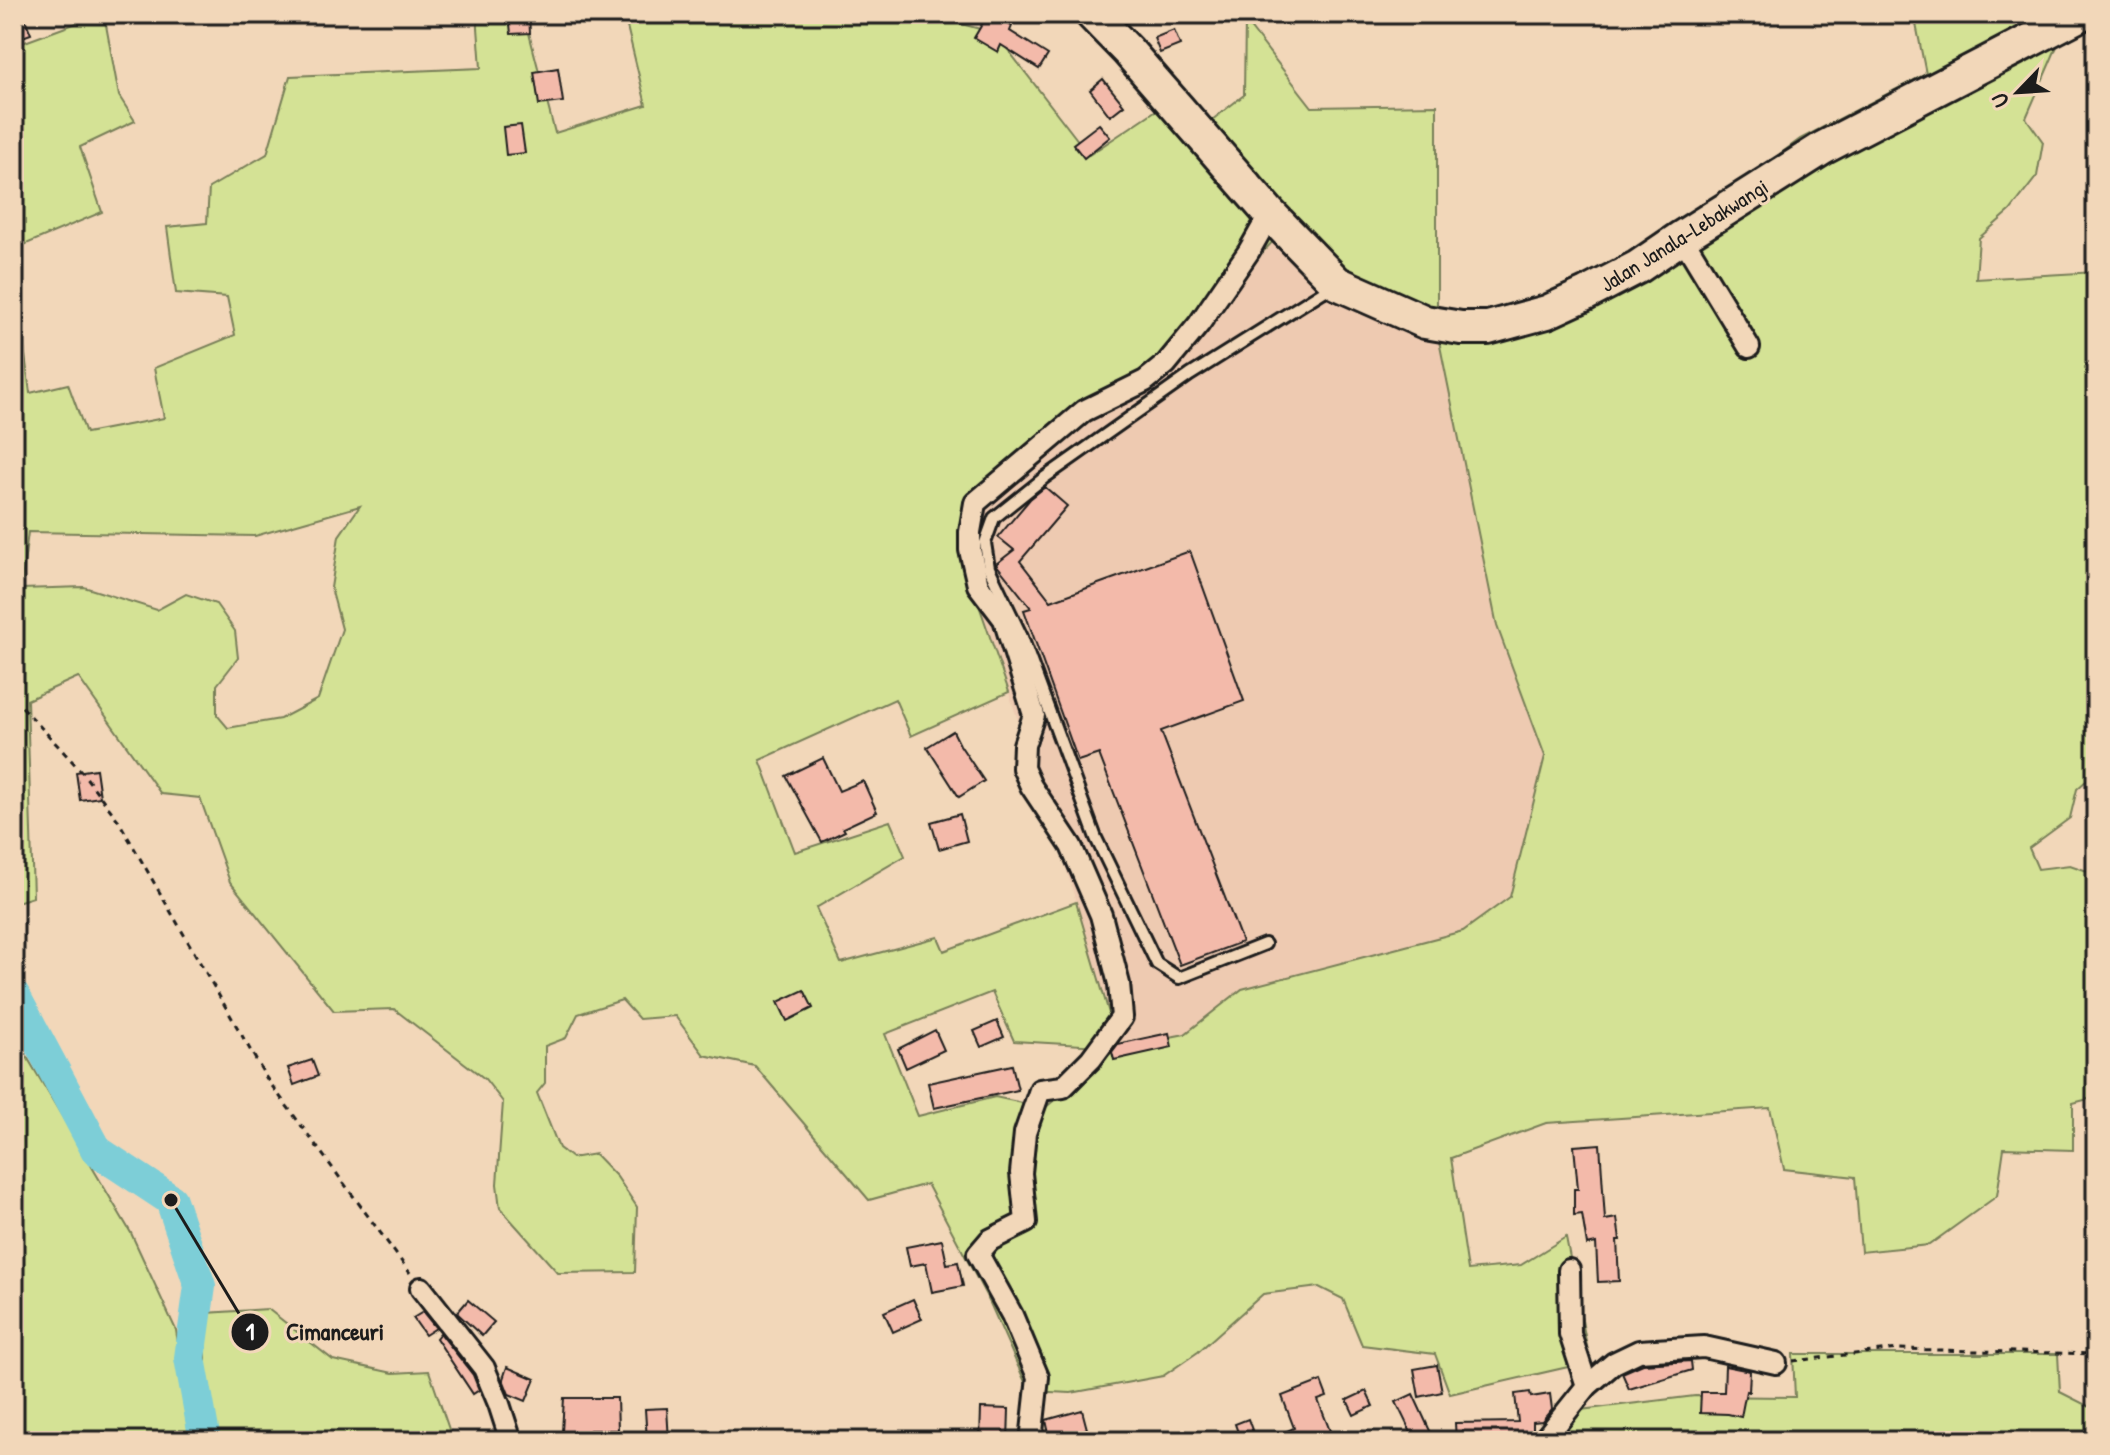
<svg xmlns="http://www.w3.org/2000/svg" width="2110" height="1455" viewBox="0 0 2110 1455" font-family="'Patrick Hand',sans-serif">
  <style>
    .built { fill: #eecab1 }
    .green { fill: #d4e295; stroke: #787f58; stroke-width: 2; fill-rule: evenodd }
    .lines { fill: none; stroke-linecap: round; stroke-linejoin: round }
    .river { stroke: #7dced7; stroke-width: 32 }
    .building { fill: #f3baaa; stroke: #1c1c1c; stroke-width: 2 }
    .service-casing { stroke: #1c1c1c; stroke-width: 16 }
    .minor-casing { stroke: #1c1c1c; stroke-width: 26 }
    .primary-casing { stroke: #1c1c1c; stroke-width: 38 }
    .path { stroke: #1c1c1c; stroke-width: 3; stroke-dasharray: 6 6; stroke-linecap: butt }
    .service { stroke: #f2d7b9; stroke-width: 10 }
    .minor { stroke: #f2d7b9; stroke-width: 20 }
    .primary { stroke: #f2d7b9; stroke-width: 32 }
    .labels { text-anchor: middle; dominant-baseline: central; stroke-width: 6; stroke-linejoin: round; paint-order: stroke }
    .street-label { font-size: 22px; fill: #1c1c1c; stroke: #f2d7b9 }
    .leader { fill: none; stroke: #1c1c1c; stroke-width: 3 }
    .callout-dot { fill: #1c1c1c; stroke: #f2d7b9; stroke-width: 3 }
    .mark-label { font-size: 24px; text-anchor: middle; font-weight: bold; fill: #fff }
    .callout-label { font-size: 24px; text-anchor: middle; font-weight: bold; fill: #1c1c1c; stroke: #f2d7b9; stroke-width: 6; stroke-linejoin: round; paint-order: stroke }
  </style>
  <rect width="100%" height="100%" fill="#f2d7b9"/>
  <filter id="ink" filterUnits="userSpaceOnUse"><feTurbulence type="fractalNoise" baseFrequency=".0125" numOctaves="2"/><feDisplacementMap in="SourceGraphic" scale="16" xChannelSelector="R" yChannelSelector="G"/><feConvolveMatrix kernelMatrix="1 2 1 2 8 2 1 2 1" color-interpolation-filters="sRGB"/></filter>
  <g filter="url(#ink)">
    <polygon class="built" points="1281,234 1437,327 1497,626 1545,756 1510,896 1463,931 1242,989 1185,1034 1119,1047 1050,814 964,562 970,518 997,486 1154,366"/>
    <g class="green">
      <polygon points="101,14 104,14 119,96 135,121 80,147 102,212 19,247 14,261 14,46"/>
      <path d="M477 14H524L555 133 646 105 624 14H924L995 33 1089 155 1170 101 1198 131 1244 95 1245 21 1312 107 1437 105V326L1520 316 1643 255 1800 139 1926 74 1914 14H2071L2026 118 2043 142 2037 176 2010 211 1979 238 1976 279 2096 272V772L2077 789 2070 818 2029 848 2038 869 2070 865 2096 874V1097L2073 1103V1150L2004 1148 1997 1196 1929 1245 1861 1252 1855 1177 1784 1169 1770 1108 1546 1123 1451 1158 1468 1270 1521 1265 1566 1237 1590 1362 1450 1394 1435 1354 1362 1345 1343 1299 1319 1287 1263 1294 1198 1352 1163 1376 1071 1393 1029 1391 990 1303 927 1184 869 1200 755 1066 704 1055 675 1016 639 1019 622 1000 578 1014 566 1038 545 1046V1083L537 1093 559 1148 572 1158 595 1154 617 1177 637 1207 635 1272 558 1273 500 1208 497 1184 503 1102 485 1079 394 1009 334 1011 230 882 200 798 161 794 78 677 27 700 33 897 14 903V297L18 301 30 393 68 384 86 433 164 418 154 368 235 335 227 297 176 293 167 227 207 223 209 188 267 154 290 76 481 68ZM1280 234 1436 326 1497 626 1545 756 1510 897 1463 931 1242 989 1185 1034 1119 1047 1076 902 944 951 938 937 841 963 816 908 905 856 890 821 795 852 760 760 895 699 911 736 1009 692 964 562 970 518 997 486 1154 366ZM360 506 339 536 331 588 342 629 318 699 280 719 228 728 217 715V685L238 658 235 631 216 604 186 594 157 610 84 587 21 589 28 532 255 536ZM992 992 1014 1041 1118 1047 1045 1108 995 1097 918 1116 885 1034Z"/>
      <polygon points="14,1035 131,1233 176,1330 193,1441 14,1441"/>
      <polygon points="268,1309 333,1360 393,1373 429,1371 453,1441 221,1441 206,1392 206,1313"/>
      <polygon points="1793,1354 2058,1354 2060,1392 2096,1410 2096,1441 1553,1441 1556,1413 1695,1396 1795,1397"/>
    </g>
    <g class="lines">
      <polyline class="river" points="14,995 97,1151 171,1200 200,1286 190,1358 205,1441"/>
    </g>
    <g class="building">
      <polygon points="14,14 23,14 31,34 14,40"/>
      <polygon points="509,14 529,14 530,33 511,34"/>
      <polygon points="988,14 1012,26 1010,31 1048,55 1039,69 1001,45 998,52 974,38"/>
      <polygon points="1174,30 1180,45 1160,53 1154,38"/>
      <polygon points="558,68 563,102 539,105 534,72"/>
      <polygon points="1103,79 1124,105 1110,116 1090,90"/>
      <polygon points="1099,124 1110,137 1084,158 1073,144"/>
      <polygon points="521,125 525,153 506,155 503,127"/>
      <polygon points="1045,487 1067,506 1020,561 1051,601 1190,551 1244,701 1161,731 1242,942 1180,965 1099,754 1078,761 1024,610 1031,608 996,564 1014,550 998,537 1030,499"/>
      <polygon points="953,731 960,745 984,781 959,797 927,747"/>
      <polygon points="823,758 839,791 863,781 877,812 843,828 845,831 822,842 786,776"/>
      <polygon points="96,769 100,797 80,800 76,772"/>
      <polygon points="960,814 967,841 939,849 931,822"/>
      <polygon points="804,990 813,1008 787,1021 778,1002"/>
      <polygon points="997,1021 1004,1037 981,1047 974,1031"/>
      <polygon points="935,1030 944,1050 906,1068 898,1049"/>
      <polygon points="1169,1033 1172,1047 1114,1060 1112,1052 1118,1044"/>
      <polygon points="312,1060 318,1076 294,1085 288,1068"/>
      <polygon points="1012,1065 1018,1090 934,1108 928,1083"/>
      <polygon points="1600,1144 1605,1220 1617,1218 1620,1240 1617,1240 1619,1281 1598,1282 1596,1243 1587,1245 1582,1214 1574,1215 1574,1189 1578,1189 1574,1146"/>
      <polygon points="942,1240 947,1264 958,1262 963,1286 932,1292 926,1263 910,1266 906,1247"/>
      <polygon points="913,1299 922,1319 893,1332 884,1312"/>
      <polygon points="468,1300 494,1322 482,1336 457,1313"/>
      <polygon points="423,1312 436,1328 425,1335 413,1318"/>
      <polygon points="440,1333 473,1375 479,1390 473,1394 436,1338"/>
      <polygon points="1691,1361 1692,1370 1629,1389 1622,1373 1643,1364"/>
      <polygon points="1437,1365 1442,1392 1419,1397 1414,1369"/>
      <polygon points="1725,1366 1750,1371 1749,1392 1746,1391 1741,1417 1728,1414 1700,1413 1701,1392 1724,1392"/>
      <polygon points="507,1367 535,1379 526,1401 509,1394 503,1379"/>
      <polygon points="1321,1381 1327,1397 1318,1400 1332,1436 1321,1441 1264,1441 1294,1428 1282,1396"/>
      <polygon points="1366,1391 1373,1406 1354,1415 1347,1400"/>
      <polygon points="1530,1392 1531,1397 1550,1394 1552,1409 1542,1421 1533,1422 1533,1432 1530,1441 1456,1441 1455,1423 1518,1422 1515,1394"/>
      <polygon points="1413,1394 1431,1433 1415,1441 1396,1402"/>
      <polygon points="564,1398 617,1398 618,1430 590,1430 590,1433 562,1432"/>
      <polygon points="667,1408 669,1441 647,1441 645,1409"/>
      <polygon points="981,1408 1009,1409 1008,1441 980,1440"/>
      <polygon points="1082,1410 1087,1429 1050,1439 1046,1420"/>
      <polygon points="1248,1419 1256,1441 1241,1441 1235,1424"/>
    </g>
    <g class="lines">
      <g class="service-casing">
        <polyline id="service" points="1265,944 1179,978 1157,964 1096,838 1022,637 989,568 985,543 994,518 1044,478 1190,375 1335,284"/>
      </g>
      <g class="minor-casing">
        <g id="minor">
          <polyline points="1682,237 1749,347"/>
          <polyline points="1569,1270 1570,1334 1587,1386"/>
          <polyline points="421,1288 484,1368 499,1404 511,1441"/>
          <polyline points="1031,1441 1038,1377 1012,1315 978,1254 990,1240 1026,1222 1021,1173 1025,1133 1040,1090 1063,1087 1091,1059 1122,1017 1119,984 1101,915 1071,846 1031,786 1023,768 1024,745 1034,715 1004,619 978,585 970,550 970,532 975,503 1084,411 1145,381 1166,364 1199,324 1249,251 1270,214"/>
          <polyline points="1543,1441 1587,1386 1614,1363 1639,1351 1704,1347 1776,1363"/>
        </g>
      </g>
      <g class="primary-casing">
        <polyline id="primary" points="1092,14 1128,51 1270,214 1337,283 1425,322 1461,328 1488,328 1547,312 1586,294 1638,267 1682,237 1823,148 2081,14"/>
      </g>
      <g class="path">
        <polyline points="14,698 82,772 118,820 267,1079 410,1273"/>
        <polyline points="1793,1361 1898,1349 2096,1354"/>
      </g>
      <use href="#service" class="service"/>
      <use href="#minor" class="minor"/>
      <use href="#primary" class="primary"/>
    </g>
  </g>
  <g class="labels">
    <g class="street-label">
      <text transform="translate(1684 235) rotate(-32)">Jalan Janala–Lebakwangi</text>
    </g>
  </g>
  <path class="leader" d="M171 1200L250 1332"/>
  <g class="callout-dot">
    <circle cx="171" cy="1200" r="8"/>
    <circle cx="250" cy="1332" r="20"/>
  </g>
  <g class="mark-label">
    <text x="250" y="1340">1</text>
  </g>
  <g class="callout-label">
    <text x="335" y="1340">Cimanceuri</text>
  </g>
  <rect width="2110" height="1455" fill="none" stroke="#f2d7b9" stroke-width="48"/>
  <rect x="24" y="24" width="2062" height="1407" fill="none" stroke="#1c1c1c" stroke-width="3" filter="url(#ink)"/>
  <g transform="translate(2018 92) rotate(245)" stroke="#f2d7b9" stroke-width="6" paint-order="stroke">
  <path d="M0-6L14 30L0 20L-14 30Z" fill="#1c1c1c"/>
  <text y="-12" font-size="22" font-weight="bold" text-anchor="middle" fill="#1c1c1c">U</text>
  </g>
</svg>
